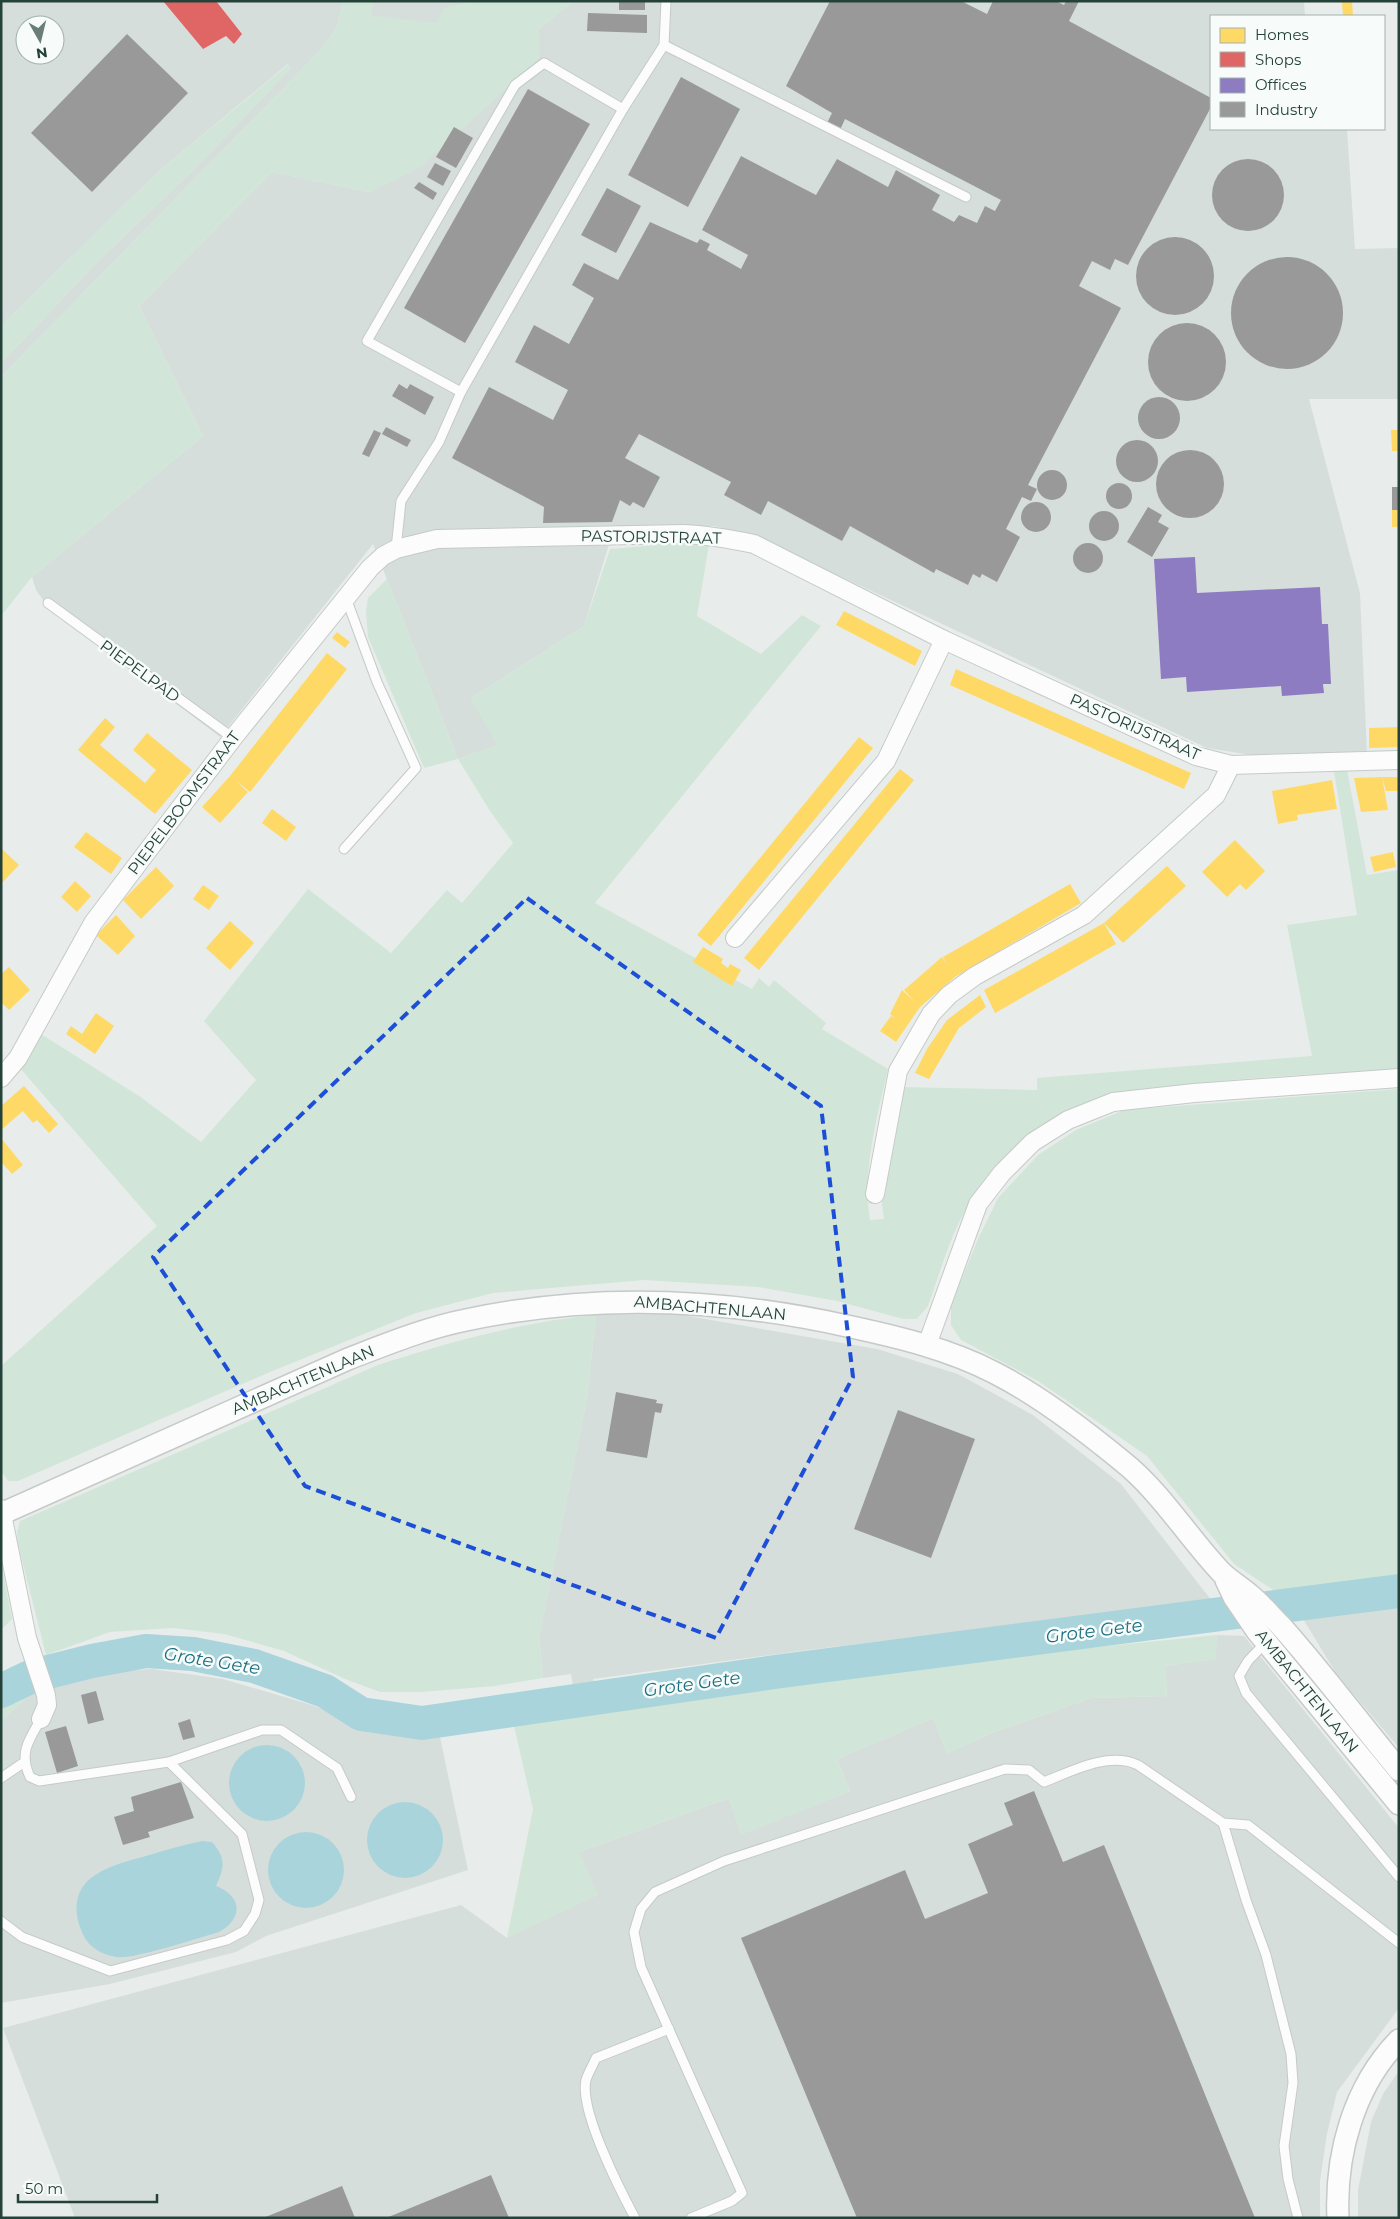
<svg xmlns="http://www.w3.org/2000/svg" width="1400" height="2219" viewBox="0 0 1400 2219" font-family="Montserrat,sans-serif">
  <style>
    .built { fill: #d6dedb; fill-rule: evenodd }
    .green { fill: #d1e6d8 }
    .water { fill: #a9d4db }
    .homes { fill: #ffd966 }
    .shops { fill: #e06666 }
    .offices { fill: #8e7cc3 }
    .industry { fill: #999 }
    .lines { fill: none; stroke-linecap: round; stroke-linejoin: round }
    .river { stroke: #a9d4db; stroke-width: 34 }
    .service-casing { stroke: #c5cac8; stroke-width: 11 }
    .minor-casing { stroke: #c5cac8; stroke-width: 20 }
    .tertiary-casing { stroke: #c5cac8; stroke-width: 24 }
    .service { stroke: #fcfcfc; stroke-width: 9 }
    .minor { stroke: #fcfcfc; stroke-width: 18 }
    .tertiary { stroke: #fcfcfc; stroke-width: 21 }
    .marked { fill: none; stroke: #1d4ed8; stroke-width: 4; stroke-dasharray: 10 6; stroke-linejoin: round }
    .labels { text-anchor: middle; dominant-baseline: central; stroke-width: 5; stroke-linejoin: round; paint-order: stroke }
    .street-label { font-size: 16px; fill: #24423a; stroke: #f7fbf9 }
    .water-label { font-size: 18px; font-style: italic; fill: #1c6f80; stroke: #f7fbf9 }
  </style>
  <rect width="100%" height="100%" fill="#e8edeb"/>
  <g class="built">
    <path d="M1 1H343L337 27 322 49 1 377V363L99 260 191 172 290 69 288 64 158 172 1 326ZM25 25H55V55H25Z"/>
    <polygon points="373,1 474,1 444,9 437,24 371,16"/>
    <polygon points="573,1 1304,1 1305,16 1211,16 1211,129 1347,129 1355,249 1399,248 1399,399 1309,399 1360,593 1367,754 1251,755 1207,748 756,537 714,526 614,528 584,626 471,698 498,745 458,759 373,544 220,737 48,607 36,590 32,577 203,436 139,306 272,172 370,192 539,29"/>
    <polygon points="677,1314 877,1349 958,1374 1033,1415 1121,1484 1212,1601 800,1651 593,1679 595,1689 574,1692 571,1674 543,1678 539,1637 587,1398 596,1315"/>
    <polygon points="1399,1591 1399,1748 1336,1673 1294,1604"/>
    <polygon points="1217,1635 1244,1636 1399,1828 1399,2008 1337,2092 1327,2134 1320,2181 1320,2218 75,2218 3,2028 461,1905 507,1938 579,1852 729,1798 741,1834 850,1791 837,1759 933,1718 947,1753 992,1733 1091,1698 1167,1696 1165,1666 1215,1659"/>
    <polygon points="152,1669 223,1679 312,1705 382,1733 440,1737 468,1870 266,1936 236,1952 110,1984 1,2003 1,1721 36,1689 95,1673"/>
    <polygon points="1399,2071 1399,2218 1358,2218 1358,2190 1371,2122 1383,2094"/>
  </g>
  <g class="green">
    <polygon points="343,1 373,1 371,16 437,23 444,9 474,1 573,1 539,29 539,59 419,168 370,192 272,172 139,306 203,436 32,577 1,616 1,377 322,49 337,27"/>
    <polygon points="289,64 290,69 191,172 99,260 1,363 1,326 158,172"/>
    <path d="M669 544 709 545 697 616 761 654 802 615 821 626 595 903 752 989 759 978 769 987 774 980 826 1023 822 1029 888 1069C877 1117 862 1171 870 1220L884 1219 881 1196 901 1087 1037 1090V1078L1312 1056 1287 925 1357 915 1334 771 1347 770 1367 875 1399 870V1069C1333 1073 1268 1076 1202 1083 1161 1087 1118 1089 1080 1105 1034 1124 993 1162 969 1204 950 1235 940 1273 928 1306L917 1319H903L837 1301 758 1287 644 1280 493 1293 416 1313 270 1372 18 1481H8L1 1471V1366L157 1226 19 1067 41 1034 139 1096 201 1142 256 1080 204 1021 308 889 391 953 447 890 462 903 513 843 490 811 458 759 424 768 368 637 366 611 368 598 387 579 458 759 497 745 471 698 584 626 610 549Z"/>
    <polygon points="1399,1089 1399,1591 1294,1604 1234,1564 1147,1456 1038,1381 961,1340 951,1325 951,1305 978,1239 998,1198 1038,1155 1076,1130 1124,1110"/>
    <path d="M596 1315 587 1398 539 1637 543 1678 495 1686 421 1692H380L345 1679 284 1651 224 1634 173 1628 110 1632 46 1655 18 1544 17 1532 20 1521 378 1365C449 1342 521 1322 596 1315Z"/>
    <polygon points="1,1562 12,1619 1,1630"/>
    <polygon points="1217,1635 1216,1659 1165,1666 1167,1696 1091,1698 992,1733 947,1753 933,1718 837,1759 850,1791 741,1835 729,1798 579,1852 598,1895 507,1938 533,1809 514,1726 990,1658"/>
    <polygon points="36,1689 1,1721 1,1705"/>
  </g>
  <g class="water">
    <circle cx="267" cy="1783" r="38"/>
    <circle cx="405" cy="1840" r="38"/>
    <circle cx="306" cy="1870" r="38"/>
    <path d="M202 1841 212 1842C226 1858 225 1867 216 1886 242 1896 244 1918 219 1932 198 1938 133 1960 116 1957 98 1954 85 1944 80 1927 64 1877 109 1866 146 1856 165 1850 183 1845 202 1841Z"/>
  </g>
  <g class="homes">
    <polygon points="1342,1 1352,1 1353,16 1343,16"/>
    <polygon points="1391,430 1399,430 1399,451 1392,451"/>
    <rect x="1392" y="510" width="7" height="17"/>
    <polygon points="844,611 922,651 915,666 836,625"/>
    <polygon points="337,632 350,642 345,648 332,638"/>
    <polygon points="327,653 347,669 250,792 235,780 248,792 220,823 202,807 230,776"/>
    <polygon points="956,669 1191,773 1184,789 950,685"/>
    <polygon points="105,718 115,727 100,745 145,783 156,770 133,750 147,733 192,770 155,814 78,750"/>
    <polygon points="1399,727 1399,747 1369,748 1369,728"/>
    <polygon points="859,737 873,748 711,946 697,935"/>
    <polygon points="900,769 914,780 759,970 744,958"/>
    <polygon points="1382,777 1399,777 1399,791 1386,791"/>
    <polygon points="1382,777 1388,810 1361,812 1354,778"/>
    <polygon points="1332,780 1337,809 1297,815 1298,820 1278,824 1272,791"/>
    <polygon points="272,809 296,827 286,841 262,823"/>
    <polygon points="86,832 122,858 111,874 74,847"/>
    <polygon points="1235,840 1265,871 1246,890 1240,884 1227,897 1202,872"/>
    <polygon points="1,848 19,865 1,884"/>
    <polygon points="1393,852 1396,867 1374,872 1370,857"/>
    <polygon points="1167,866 1186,886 1123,943 1104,923"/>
    <polygon points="156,867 174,886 141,919 123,900"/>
    <polygon points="75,881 91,896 77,912 61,897"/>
    <polygon points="1070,884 1081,903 955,977 920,1007 896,1042 880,1031 891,1016 895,1018 890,1014 902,990 916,1003 904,990 942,957 947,964 943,957"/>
    <polygon points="203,885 219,896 209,910 193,899"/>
    <polygon points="116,915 135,936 118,955 96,935"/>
    <polygon points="230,921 254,943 230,970 206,948"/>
    <polygon points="1104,923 1116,944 995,1013 984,990"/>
    <polygon points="703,947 723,959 721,963 728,968 730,964 741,970 732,986 693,962"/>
    <polygon points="9,967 30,990 9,1010 1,1002 1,974"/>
    <polygon points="980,995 986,1007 959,1028 929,1079 915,1073 927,1049 947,1020"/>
    <polygon points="96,1013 114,1026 95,1054 66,1034 71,1026 82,1034"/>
    <polygon points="24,1086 58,1124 49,1133 37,1120 33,1123 23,1111 1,1130 1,1106"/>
    <polygon points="1,1138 23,1165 12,1174 1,1162"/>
  </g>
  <polygon class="shops" points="163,1 216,1 242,34 234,44 226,36 203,49"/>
  <polygon class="offices" points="1195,557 1197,593 1320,587 1322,624 1328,624 1331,684 1323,684 1324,693 1282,696 1281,686 1187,692 1186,677 1161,679 1154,559"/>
  <g class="industry">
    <rect x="619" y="1" width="26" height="9"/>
    <polygon points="830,1 961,1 987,14 993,1 1056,1 1064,5 1066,1 1079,1 1069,21 1211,98 1211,107 1128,265 1115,259 1110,270 1092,261 1079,286 1121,308 1028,485 1037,489 1031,501 1022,497 1006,529 1020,537 997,582 982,574 980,578 973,574 968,585 936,569 934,573 850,526 842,541 768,501 761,515 724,495 731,482 639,434 625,458 660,477 644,508 633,502 630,506 620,500 612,522 543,523 544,507 452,458 489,387 553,420 568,390 515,362 534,325 569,344 594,298 572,285 584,263 618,280 650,222 697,243 700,239 710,244 707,250 741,269 748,255 702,230 741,156 816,195 837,159 888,187 896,170 940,195 932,210 954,222 959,215 977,223 985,206 995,211 1001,200 845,119 840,130 827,123 832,113 786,86"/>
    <polygon points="588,13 647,15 647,33 587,31"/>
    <polygon points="127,34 188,93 92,192 31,133"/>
    <polygon points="681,77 740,109 688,207 628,175"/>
    <polygon points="528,89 590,124 465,343 404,308"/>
    <polygon points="454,127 473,138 456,168 436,157"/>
    <circle cx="1248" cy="195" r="36"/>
    <polygon points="435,163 451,171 443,186 427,177"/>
    <polygon points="419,182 437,193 433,200 414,188"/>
    <polygon points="607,188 641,206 616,253 581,235"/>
    <circle cx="1175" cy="276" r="39"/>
    <circle cx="1287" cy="313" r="56"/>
    <circle cx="1187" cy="362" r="39"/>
    <polygon points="399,384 407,389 410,384 434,397 425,415 392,396"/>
    <circle cx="1159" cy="418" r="21"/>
    <polygon points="386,427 411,440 407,447 382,434"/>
    <polygon points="374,430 381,433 369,457 362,454"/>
    <circle cx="1137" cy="461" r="21"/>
    <circle cx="1190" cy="484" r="34"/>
    <circle cx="1052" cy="485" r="15"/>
    <circle cx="1119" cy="496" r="13"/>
    <rect x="1392" y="487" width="7" height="23"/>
    <circle cx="1036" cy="517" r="15"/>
    <polygon points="1148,507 1162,515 1158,522 1169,528 1152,557 1127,542"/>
    <circle cx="1104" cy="526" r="15"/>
    <circle cx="1088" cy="558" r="15"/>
    <polygon points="616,1392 657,1400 656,1403 663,1404 661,1413 655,1412 647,1458 606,1451"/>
    <polygon points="898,1410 975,1439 931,1558 854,1529"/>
    <polygon points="96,1691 104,1720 88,1724 81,1695"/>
    <polygon points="190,1719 195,1737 183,1740 178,1723"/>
    <polygon points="66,1726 78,1766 57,1773 45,1732"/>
    <polygon points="181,1782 194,1818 148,1832 150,1837 123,1845 114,1817 134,1811 131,1797"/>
    <polygon points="1034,1791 1063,1862 1104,1845 1255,2218 857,2218 741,1938 905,1870 925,1919 988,1893 968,1844 1013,1825 1004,1803"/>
    <polygon points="491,2175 509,2218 386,2218"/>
    <polygon points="342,2186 355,2218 263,2218"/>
  </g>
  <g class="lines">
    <polyline class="river" points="1,1691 32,1676 92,1661 146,1651 193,1654 254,1666 325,1691 361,1714 422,1723 782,1671 1399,1591"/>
    <g class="service-casing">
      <g id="service">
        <polyline points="664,45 966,197"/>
        <polyline points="461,392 367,341 515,85 544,63 623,109"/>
        <polyline points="396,549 401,501 439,442 461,392 623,109 664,45 666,1"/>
        <polyline points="48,603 233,738"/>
        <polyline points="344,849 416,768 377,682 346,598"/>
        <polyline points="1267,1641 1248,1661 1239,1676 1246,1693 1399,1877"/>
        <polyline points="169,1762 262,1730 281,1730 337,1768 351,1797"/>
        <polyline points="1,1778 23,1763"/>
        <polyline points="1223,1823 1246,1900 1266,1955 1291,2054 1293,2083 1284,2146 1288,2179 1298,2218"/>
        <path d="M1 1921 22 1937 110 1971 227 1940 244 1931 255 1914 259 1900 242 1834 169 1762 39 1781 30 1777C19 1753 28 1741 41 1719"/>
        <path d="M635 2218C620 2190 579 2110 586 2080 588 2073 593 2065 596 2058L669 2029"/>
        <path d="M691 2218 732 2201 742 2193 641 1967 634 1932 641 1909 655 1892 724 1861 1005 1769 1029 1770 1044 1782C1072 1771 1109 1751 1138 1765L1223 1823 1248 1825 1399 1943"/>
      </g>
    </g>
    <g class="minor-casing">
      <g id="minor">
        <polyline points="735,938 886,761 944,640"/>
        <path d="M1 1078 18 1058 93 923 233 738 370 568 383 556 396 549 437 539 684 534C708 535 730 539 754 544L944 640 1196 756 1231 765 1399 760"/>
        <polyline points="875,1194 898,1071 931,1014 949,995 975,976 1084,915 1216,795 1231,765"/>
        <polyline points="927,1345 978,1204 1002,1173 1033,1142 1068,1120 1113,1102 1194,1093 1399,1078"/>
        <polyline points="1,1509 27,1638 46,1695 47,1705 41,1719"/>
      </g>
    </g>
    <g class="tertiary-casing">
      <g id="tertiary">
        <path d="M1 1514 348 1359C387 1344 426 1328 466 1320 593 1293 721 1298 847 1326 898 1337 949 1349 995 1373 1040 1396 1083 1429 1122 1461 1161 1492 1187 1536 1221 1572 1230 1581 1241 1587 1250 1595 1261 1604 1271 1616 1281 1626 1322 1672 1359 1722 1399 1770"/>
        <polyline points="1226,1580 1234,1597 1257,1631 1399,1804"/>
        <path d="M1338 2218C1335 2154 1354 2086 1399 2040"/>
      </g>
    </g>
    <use href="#service" class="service"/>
    <use href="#minor" class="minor"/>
    <use href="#tertiary" class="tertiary"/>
  </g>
  <path class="marked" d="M527 898 821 1106 853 1377 716 1638 305 1486 153 1257Z"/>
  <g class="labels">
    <g class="street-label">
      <text transform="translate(651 537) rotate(1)">PASTORIJSTRAAT</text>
      <text transform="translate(140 671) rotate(36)">PIEPELPAD</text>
      <text transform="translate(1135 727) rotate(24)">PASTORIJSTRAAT</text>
      <text transform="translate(184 803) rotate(-53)">PIEPELBOOMSTRAAT</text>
      <text transform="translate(710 1308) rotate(5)">AMBACHTENLAAN</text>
      <text transform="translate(303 1380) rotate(-23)">AMBACHTENLAAN</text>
      <text transform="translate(1307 1691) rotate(51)">AMBACHTENLAAN</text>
    </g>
    <g class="water-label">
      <text transform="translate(1094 1631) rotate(-7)">Grote Gete</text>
      <text transform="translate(212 1661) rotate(9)">Grote Gete</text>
      <text transform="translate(692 1684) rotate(-8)">Grote Gete</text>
    </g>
  </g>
  <rect width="1400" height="2219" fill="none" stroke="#24423a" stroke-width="5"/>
  <rect x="1210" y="15" width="175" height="115" fill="#f7fbf9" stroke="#a3b1ad"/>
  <rect x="1220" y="28" width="25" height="15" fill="#ffd966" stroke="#a3b1ad"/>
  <text x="1255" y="40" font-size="15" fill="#24423a">Homes</text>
  <rect x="1220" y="52" width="25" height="15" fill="#e06666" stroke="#a3b1ad"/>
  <text x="1255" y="65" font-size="15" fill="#24423a">Shops</text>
  <rect x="1220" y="78" width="25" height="15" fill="#8e7cc3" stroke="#a3b1ad"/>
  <text x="1255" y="90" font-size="15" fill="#24423a">Offices</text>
  <rect x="1220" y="102" width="25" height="15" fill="#999999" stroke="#a3b1ad"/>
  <text x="1255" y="115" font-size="15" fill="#24423a">Industry</text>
  <g transform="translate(40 40) rotate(172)"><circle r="24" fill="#f7fbf9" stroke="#a3b1ad"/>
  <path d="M0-4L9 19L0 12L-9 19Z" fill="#697e78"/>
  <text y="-8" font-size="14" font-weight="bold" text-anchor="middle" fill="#24423a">N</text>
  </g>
  <path d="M18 2194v8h139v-8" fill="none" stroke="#24423a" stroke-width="2.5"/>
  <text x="25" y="2194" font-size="15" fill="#24423a" stroke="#f7fbf9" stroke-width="4" paint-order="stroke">50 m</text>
</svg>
